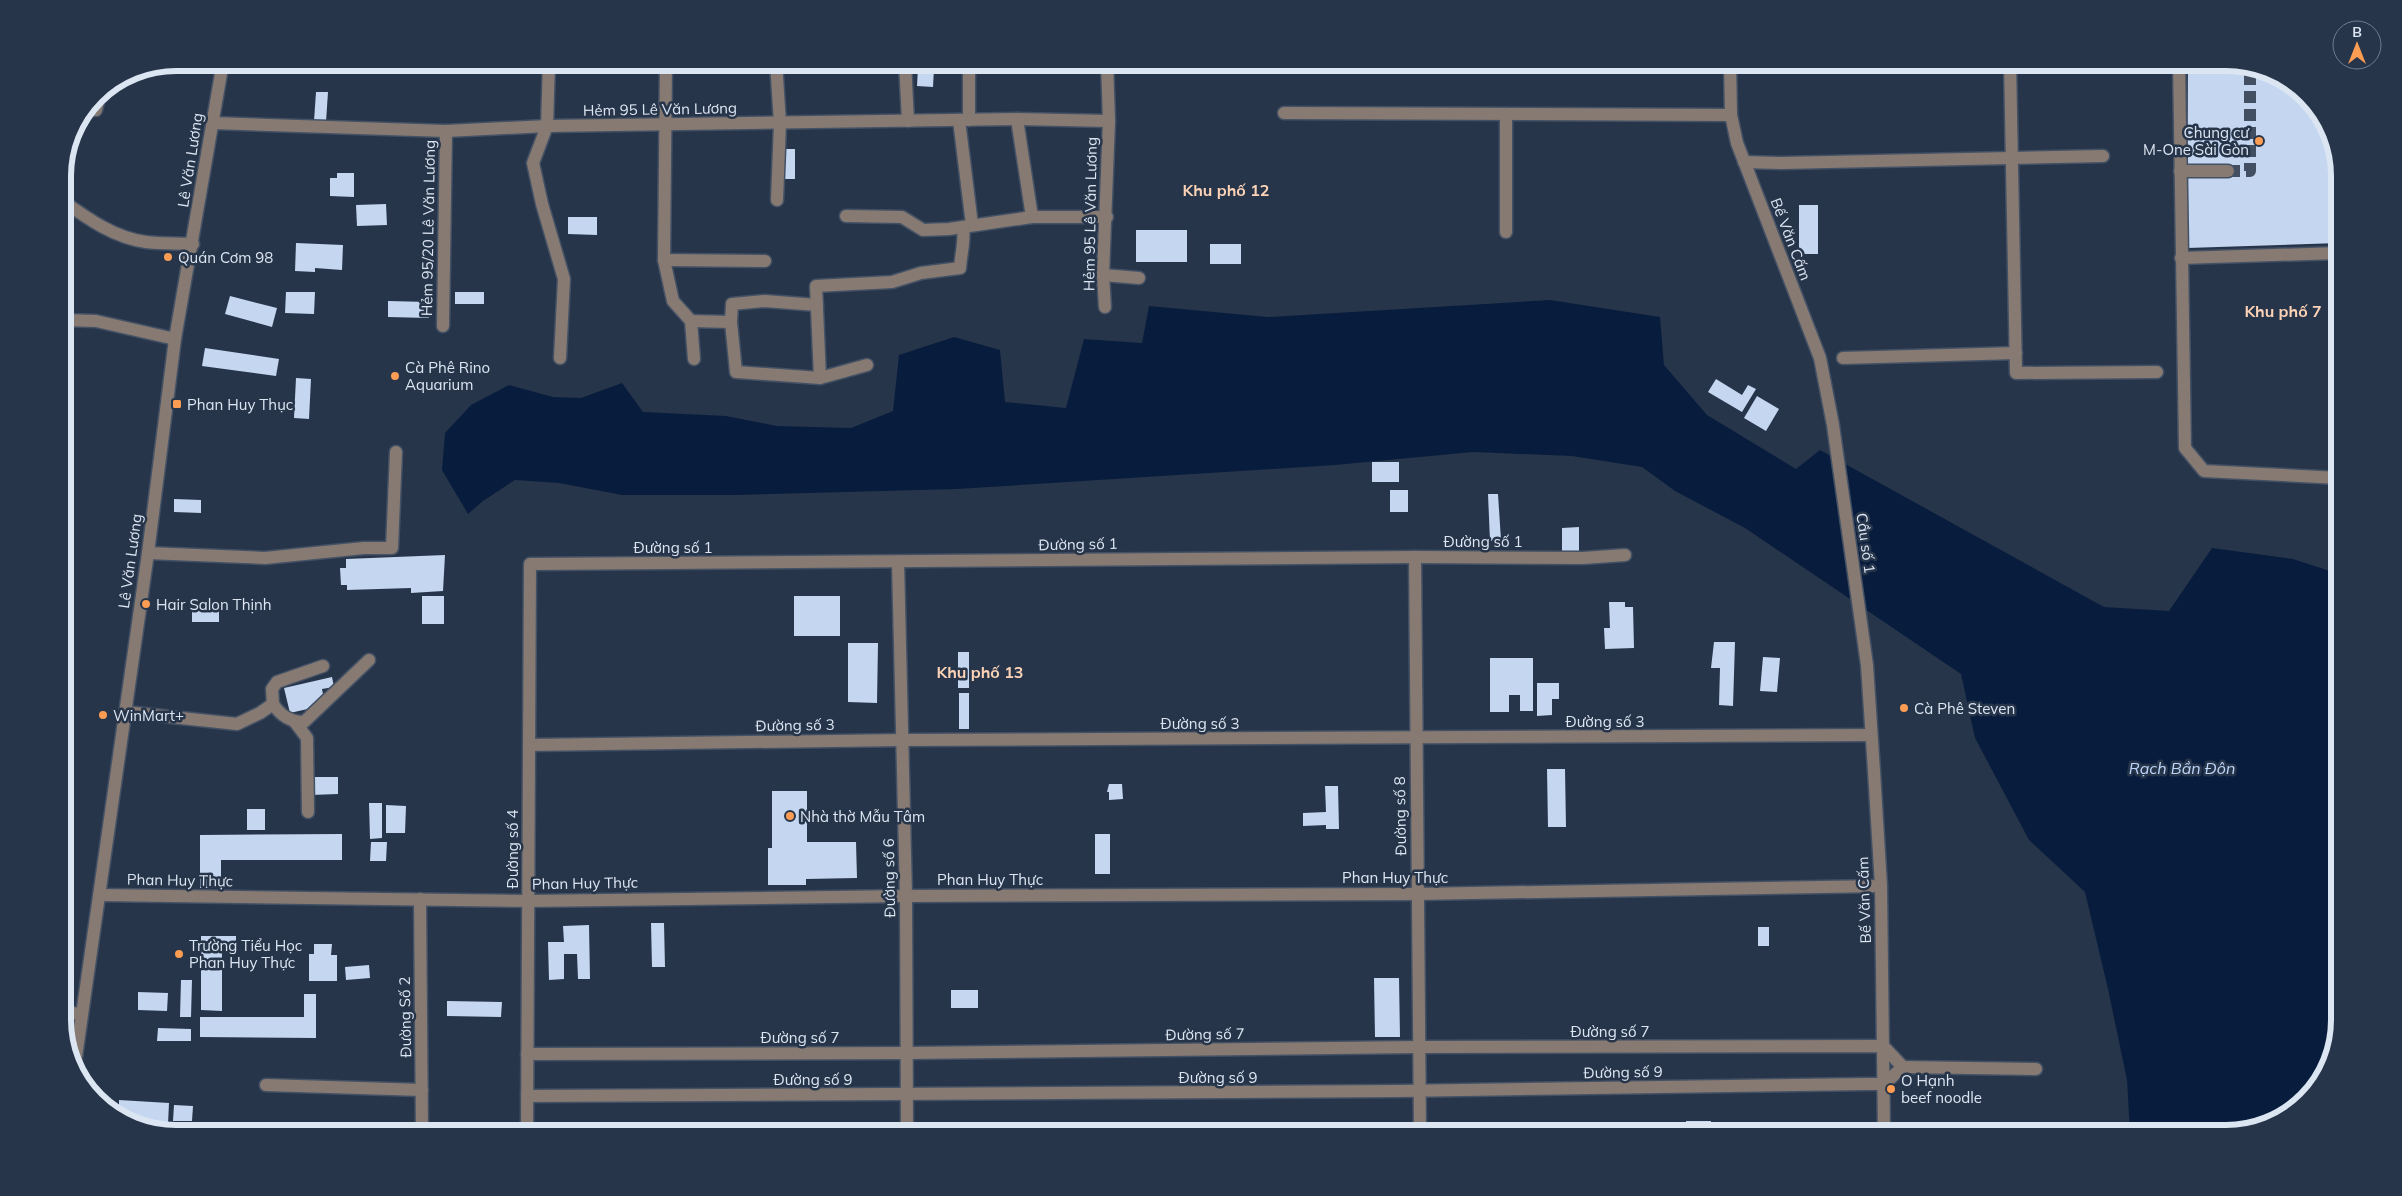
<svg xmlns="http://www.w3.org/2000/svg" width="2402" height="1196" viewBox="0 0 2402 1196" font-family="Mulish,sans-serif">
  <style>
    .water { fill: #081d3d }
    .building { fill: #c4d6f0 }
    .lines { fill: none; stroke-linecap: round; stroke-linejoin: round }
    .minor-tunnel { stroke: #424f63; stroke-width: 12; stroke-dasharray: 12 6; stroke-linecap: butt }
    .minor-casing { stroke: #445165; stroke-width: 15 }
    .minor { stroke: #867a72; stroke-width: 12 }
    .poi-dot { fill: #fc9d53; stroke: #27354a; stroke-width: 2 }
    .labels { text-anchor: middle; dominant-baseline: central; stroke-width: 5; stroke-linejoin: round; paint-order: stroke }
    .street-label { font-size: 15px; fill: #dce5f2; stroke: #27354a }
    .poi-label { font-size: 15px; fill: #dce5f2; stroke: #27354a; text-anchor: start }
    .neighbourhood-label { font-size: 16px; font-weight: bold; fill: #fcd3b6; stroke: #27354a }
    .water-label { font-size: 16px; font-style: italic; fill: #bdd6fa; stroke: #27354a }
    .rim { fill: none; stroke: #dce5f2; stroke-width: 6 }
  </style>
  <rect width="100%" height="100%" fill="#27354a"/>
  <polygon class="water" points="1550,300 1660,317 1664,365 1707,415 1796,469 1820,450 2104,607 2169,611 2212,548 2293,559 2339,574 2339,1019 2328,1070 2289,1114 2226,1133 2130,1133 2127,1080 2108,989 2085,892 2029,840 1975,738 1961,674 1745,528 1675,491 1642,467 1572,456 1473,452 1335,465 957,489 736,495 622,495 559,483 515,480 483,501 468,514 442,470 445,433 471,405 509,385 553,397 581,398 622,383 643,412 726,416 777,426 851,428 893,411 899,355 954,337 1000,350 1005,402 1066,408 1084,339 1142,343 1149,306 1268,317"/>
  <g class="building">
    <polygon points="674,62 701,62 701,73 674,72"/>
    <polygon points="2188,62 2225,62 2276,74 2320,113 2339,169 2339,243 2187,248"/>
    <polygon points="918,67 934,68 933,87 917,86"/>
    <polygon points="316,92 328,92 326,122 314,121"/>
    <polygon points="782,149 795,149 795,179 781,179"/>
    <polygon points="337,173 354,173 354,197 330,196 330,178 337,178"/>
    <polygon points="386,204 387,225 357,226 356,205"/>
    <rect x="1799" y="205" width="19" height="49"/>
    <polygon points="568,217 597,217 597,235 568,234"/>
    <rect x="1136" y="230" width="51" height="32"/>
    <polygon points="296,243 343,245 342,270 315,268 315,272 295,271"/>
    <rect x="1210" y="244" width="31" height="20"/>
    <polygon points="286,292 315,292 314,314 285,313"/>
    <rect x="455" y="292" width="29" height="12"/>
    <polygon points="230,296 277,308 272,327 225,314"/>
    <polygon points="388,301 429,302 429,318 388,317"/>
    <polygon points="205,348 279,359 276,376 202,366"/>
    <polygon points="296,378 311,379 309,419 294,418"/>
    <polygon points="1716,379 1742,395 1748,385 1756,389 1742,412 1708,392"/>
    <polygon points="1757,396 1779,409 1766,431 1744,418"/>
    <rect x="1372" y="462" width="27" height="20"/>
    <rect x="1390" y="490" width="18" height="22"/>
    <polygon points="1488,494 1498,494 1501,540 1490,541"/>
    <polygon points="174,499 201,500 201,513 174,512"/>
    <polygon points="1579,527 1579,552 1562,552 1562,528"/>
    <polygon points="445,555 443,591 411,593 411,588 347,590 347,585 341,585 340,568 346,568 346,559"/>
    <rect x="422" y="596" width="22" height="28"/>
    <rect x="794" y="596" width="46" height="40"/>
    <polygon points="1609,602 1625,602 1625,607 1633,607 1634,648 1605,649 1604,628 1610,628"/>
    <rect x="192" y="609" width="27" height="13"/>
    <polygon points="1714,642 1735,642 1733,706 1719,705 1720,668 1711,668"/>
    <polygon points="848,643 878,643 877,703 848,702"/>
    <rect x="958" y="652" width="11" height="36"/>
    <polygon points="1763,657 1780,658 1777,692 1760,691"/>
    <polygon points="1490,658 1533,658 1533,711 1520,711 1520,695 1509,695 1509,712 1490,712"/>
    <polygon points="332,677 334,687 322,689 325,705 290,713 284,688"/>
    <polygon points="1537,683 1559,683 1559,699 1552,699 1552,715 1537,716"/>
    <rect x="959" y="693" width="10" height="36"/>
    <polygon points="1547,769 1565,769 1566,827 1548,827"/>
    <polygon points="311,777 338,777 338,794 311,795"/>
    <polygon points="1109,784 1122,784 1123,799 1109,800 1109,792 1107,792"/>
    <polygon points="1325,786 1338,786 1339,829 1326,829 1326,825 1303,826 1303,813 1326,812"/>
    <polygon points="772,791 807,791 807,842 856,842 857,878 806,879 806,885 768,885 768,848 772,848"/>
    <polygon points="369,803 382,803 382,838 370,839"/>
    <polygon points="386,805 406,806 405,833 386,833"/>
    <rect x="247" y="809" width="18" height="21"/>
    <polygon points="342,834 342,860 221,860 221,888 200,888 200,835"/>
    <rect x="1095" y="834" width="15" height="40"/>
    <polygon points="371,842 387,842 386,861 370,861"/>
    <polygon points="651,923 664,923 665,967 652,967"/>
    <polygon points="589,925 590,979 578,979 577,954 564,954 564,979 549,980 548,942 564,942 563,926"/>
    <rect x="1758" y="927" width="11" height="19"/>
    <polygon points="201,936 236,936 236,949 222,949 222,1011 201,1010"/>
    <polygon points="314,944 332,944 331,955 337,955 337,981 309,981 309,954 314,954"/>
    <polygon points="369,965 370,978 346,980 345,967"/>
    <polygon points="1374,978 1399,978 1400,1037 1375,1037"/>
    <polygon points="181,980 192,980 191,1017 180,1017"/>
    <rect x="951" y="990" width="27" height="18"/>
    <polygon points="138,992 168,993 167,1011 138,1010"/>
    <polygon points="304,994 316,994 316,1038 200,1037 200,1017 304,1017"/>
    <polygon points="447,1001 502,1002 501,1017 447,1016"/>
    <polygon points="158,1028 191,1029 191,1041 157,1041"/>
    <polygon points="119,1100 169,1103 168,1124 126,1122 119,1115"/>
    <polygon points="174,1105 193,1106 192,1121 173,1121"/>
    <rect x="1686" y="1121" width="25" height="12"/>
    <polygon points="1011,1124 1033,1125 1033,1133 1011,1133"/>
  </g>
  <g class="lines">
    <polyline class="minor-tunnel" points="2228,171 2250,171 2250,68"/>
    <g class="minor-casing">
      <g id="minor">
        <polyline points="549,62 547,126 533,163 542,204 564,279 560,358"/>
        <polyline points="666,62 664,260 673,301 691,321 694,359"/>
        <polyline points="776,62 780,123 777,200"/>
        <polyline points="905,62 908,121"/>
        <polyline points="1730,62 1731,115 1737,143 1820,358 1833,425 1867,665 1874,771 1881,886 1884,1133"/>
        <polyline points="2010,62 2016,373 2157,372"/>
        <polyline points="2179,62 2185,448 2204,471 2339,478"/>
        <polyline points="88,108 96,110 100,93"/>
        <polyline points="1284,113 1731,115"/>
        <polyline points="1506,114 1506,232"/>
        <polyline points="1017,119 1032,217"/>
        <polyline points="959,120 972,225"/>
        <polyline points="969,120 969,62"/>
        <polyline points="213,123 446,131 547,126 1017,119 1109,121"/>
        <polyline points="1744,162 1782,163 2103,156"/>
        <polyline points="2180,171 2228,171"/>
        <path d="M63 201C88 219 115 238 146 242 161 244 177 243 193 244"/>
        <polyline points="846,216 902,217 923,230 949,229 1032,217 1107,217"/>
        <polyline points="2181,258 2339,253"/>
        <polyline points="664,260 765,261"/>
        <polyline points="1103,275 1139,278"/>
        <polyline points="817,305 765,301 732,304 731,322 736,372 820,378 867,365"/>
        <polyline points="1105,307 1103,275 1109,121 1107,62"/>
        <polyline points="63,320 96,321 175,339"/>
        <polyline points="691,321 731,322"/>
        <polyline points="443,326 446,131"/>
        <polyline points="1843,358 2016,353"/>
        <path d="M820 378 816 286 892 282 921 273 960 268C961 253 965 242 963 227"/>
        <polyline points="148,553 265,558 364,548 392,548 396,452"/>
        <polyline points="1415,557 1420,1133"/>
        <polyline points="898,562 906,896 907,1133"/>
        <path d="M273 704C281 716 290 722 304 722L369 660"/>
        <polyline points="125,712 237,724 260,713 273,704 272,689 277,682 323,666"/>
        <polyline points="295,722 307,738 308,812"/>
        <polyline points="529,745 903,740 1871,735"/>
        <polyline points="100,895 528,901 906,896 1417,894 1881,886"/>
        <polyline points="420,899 422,1133"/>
        <polyline points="63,1012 82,1014"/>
        <polyline points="527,1054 907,1053 1419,1047 1883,1046 1903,1067"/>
        <polyline points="75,1064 148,553 175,339 223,62"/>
        <polyline points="266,1085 422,1090"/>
        <polyline points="527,1096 1398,1091 1867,1084 1884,1084 1903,1067 2036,1069"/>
        <polyline points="527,1133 530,564 1415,557 1583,558 1625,555"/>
      </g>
    </g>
    <use href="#minor" class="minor"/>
  </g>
  <g class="poi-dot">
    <circle cx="2259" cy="141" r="5"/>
    <circle cx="168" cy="257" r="5"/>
    <circle cx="395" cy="376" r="5"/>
    <rect x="172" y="399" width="10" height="10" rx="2.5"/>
    <circle cx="146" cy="604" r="5"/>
    <circle cx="1904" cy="708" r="5"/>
    <circle cx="103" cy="715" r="5"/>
    <circle cx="790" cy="816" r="5"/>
    <circle cx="179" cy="954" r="5"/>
    <circle cx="1891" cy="1089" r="5"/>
  </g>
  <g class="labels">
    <g class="street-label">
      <text transform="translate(660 109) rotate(-1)">Hẻm 95 Lê Văn Lương</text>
      <text transform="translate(190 160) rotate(-81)">Lê Văn Lương</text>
      <text transform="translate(1090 214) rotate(-89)">Hẻm 95 Lê Văn Lương</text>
      <text transform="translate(428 228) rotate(-89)">Hẻm 95/20 Lê Văn Lương</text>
      <text transform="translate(1791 239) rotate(69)">Bế Văn Cấm</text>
      <text x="1483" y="541">Đường số 1</text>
      <text transform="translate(1866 543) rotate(82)">Cầu số 1</text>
      <text transform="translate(1078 544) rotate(-1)">Đường số 1</text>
      <text x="673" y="547">Đường số 1</text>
      <text transform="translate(130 561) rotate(-82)">Lê Văn Lương</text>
      <text x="1605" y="721">Đường số 3</text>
      <text x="1200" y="723">Đường số 3</text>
      <text transform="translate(795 725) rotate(-1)">Đường số 3</text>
      <text transform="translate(1400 816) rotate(-91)">Đường số 8</text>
      <text transform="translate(512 849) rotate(-90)">Đường số 4</text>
      <text x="1395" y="877">Phan Huy Thực</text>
      <text transform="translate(889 878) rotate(-91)">Đường số 6</text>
      <text x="990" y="879">Phan Huy Thực</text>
      <text transform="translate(180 880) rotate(1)">Phan Huy Thực</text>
      <text transform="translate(585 883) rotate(-1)">Phan Huy Thực</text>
      <text transform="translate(1864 900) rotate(-92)">Bế Văn Cấm</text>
      <text transform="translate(405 1017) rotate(-91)">Đường Số 2</text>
      <text x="1610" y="1031">Đường số 7</text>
      <text transform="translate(1205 1034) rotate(-1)">Đường số 7</text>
      <text x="800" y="1037">Đường số 7</text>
      <text transform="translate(1623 1072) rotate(-1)">Đường số 9</text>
      <text x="1218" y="1077">Đường số 9</text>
      <text x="813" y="1079">Đường số 9</text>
    </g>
    <g class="poi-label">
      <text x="2249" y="132" text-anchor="end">Chung cư<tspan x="2249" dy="17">M-One Sài Gòn</tspan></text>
      <text x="178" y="257">Quán Cơm 98</text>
      <text x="405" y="367">Cà Phê Rino<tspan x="405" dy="17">Aquarium</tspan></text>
      <text x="187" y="404">Phan Huy Thục</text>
      <text x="156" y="604">Hair Salon Thịnh</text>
      <text x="1914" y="708">Cà Phê Steven</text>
      <text x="113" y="715">WinMart+</text>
      <text x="800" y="816">Nhà thờ Mẫu Tâm</text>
      <text x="189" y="945">Trường Tiểu Học<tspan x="189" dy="17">Phan Huy Thực</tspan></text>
      <text x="1901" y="1080">O Hạnh<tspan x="1901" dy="17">beef noodle</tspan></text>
    </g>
    <g class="neighbourhood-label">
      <text x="1226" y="190">Khu phố 12</text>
      <text x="2283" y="311">Khu phố 7</text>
      <text x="980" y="672">Khu phố 13</text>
    </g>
    <g class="water-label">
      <text x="2182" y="768">Rạch Bần Đôn</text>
    </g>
  </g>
  <path d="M0 0H2402V1196H0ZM176 71H2226A105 105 0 0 1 2331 176V1020A105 105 0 0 1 2226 1125H176A105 105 0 0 1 71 1020V176A105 105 0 0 1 176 71Z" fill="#27354a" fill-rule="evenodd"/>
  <path class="rim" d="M176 71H2226A105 105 0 0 1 2331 176V1020A105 105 0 0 1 2226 1125H176A105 105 0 0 1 71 1020V176A105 105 0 0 1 176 71Z"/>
  <g transform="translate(2357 45)"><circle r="24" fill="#27354a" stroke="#6f7b8d"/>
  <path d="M0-4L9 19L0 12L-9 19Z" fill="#fc9d53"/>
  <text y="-8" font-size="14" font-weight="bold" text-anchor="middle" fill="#dce5f2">B</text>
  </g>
</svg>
